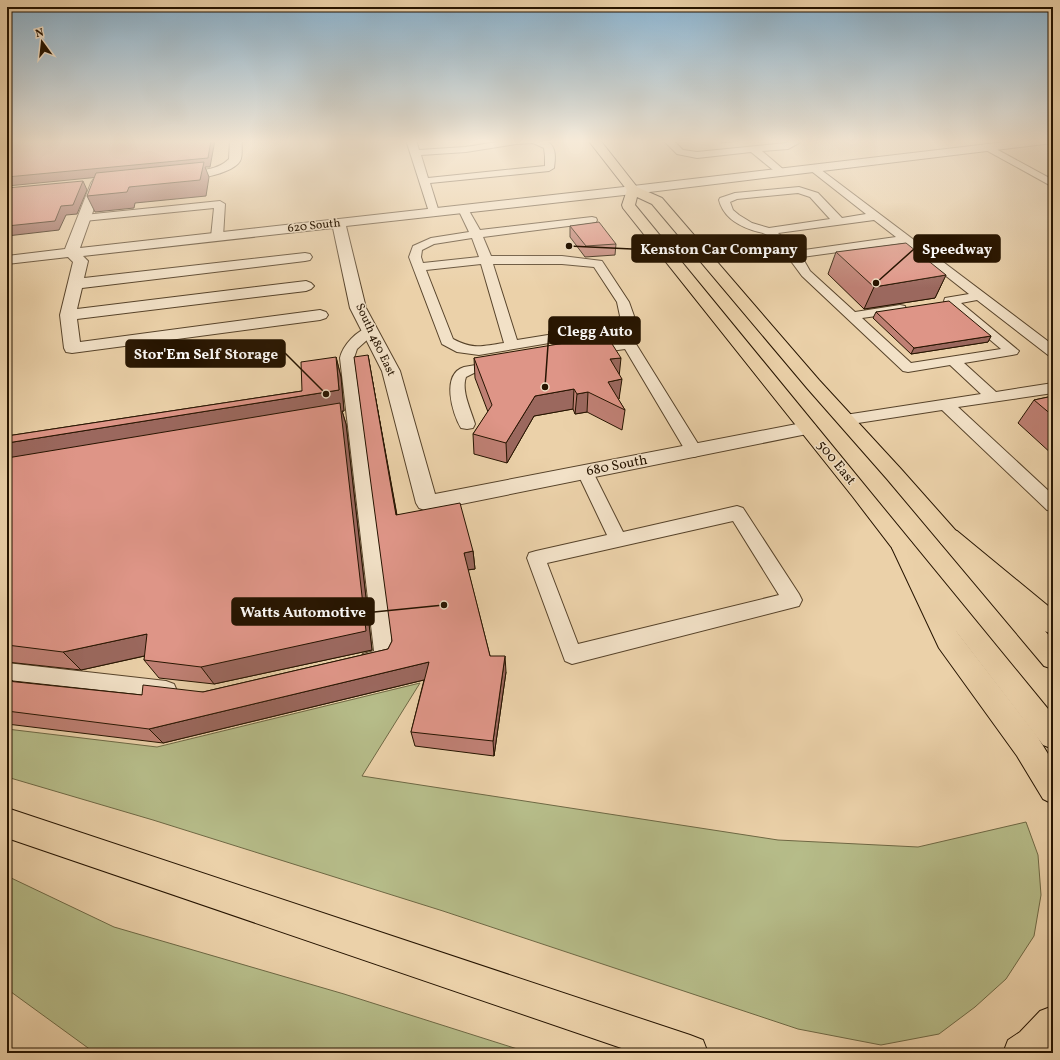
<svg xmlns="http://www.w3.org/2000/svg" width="1060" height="1060" viewBox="0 0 1060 1060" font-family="Vollkorn,serif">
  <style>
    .green { fill: #b6bc89; stroke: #6e6844 }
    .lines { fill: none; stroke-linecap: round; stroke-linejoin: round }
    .service-casing { stroke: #57432a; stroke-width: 2 }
    .minor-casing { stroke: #57432a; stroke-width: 2 }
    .tertiary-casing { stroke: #57432a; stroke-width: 2 }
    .primary-casing { stroke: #261400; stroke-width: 2 }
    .motorway-casing { stroke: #261400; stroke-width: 2 }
    .service { fill: #f2e1c7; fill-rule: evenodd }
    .minor { fill: #f2e1c7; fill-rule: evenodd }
    .tertiary { fill: #f2e1c7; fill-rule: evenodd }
    .primary { fill: #ebd1a9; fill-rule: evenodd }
    .motorway { fill: #ebd1a9; fill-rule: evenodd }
    .wall { fill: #bf8074; stroke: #261400 }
    .shaded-wall { fill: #9b685e; stroke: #261400 }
    .building { fill: #de9587; stroke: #261400 }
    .labels { text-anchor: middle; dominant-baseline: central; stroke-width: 3; stroke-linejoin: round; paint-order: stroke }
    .far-street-label { font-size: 12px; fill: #261400; stroke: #f2e1c7 }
    .street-label { font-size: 14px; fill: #261400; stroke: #f2e1c7 }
    .leader { fill: none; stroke: #261400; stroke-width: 1.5 }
    .callout-dot { fill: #261400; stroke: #f2e1c7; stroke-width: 1.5 }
    .callout { fill: #261400; stroke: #261400; stroke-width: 1.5 }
    .callout-label { font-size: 15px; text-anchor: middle; font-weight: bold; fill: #fff }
  </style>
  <rect width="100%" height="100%" fill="#ebd1a9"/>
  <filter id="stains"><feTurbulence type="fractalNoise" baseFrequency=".005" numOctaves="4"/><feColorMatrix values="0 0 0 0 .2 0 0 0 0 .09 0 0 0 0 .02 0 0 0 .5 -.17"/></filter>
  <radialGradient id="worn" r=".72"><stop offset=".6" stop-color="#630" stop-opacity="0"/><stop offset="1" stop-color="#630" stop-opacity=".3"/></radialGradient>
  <g class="green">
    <polygon points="420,683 362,776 778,840 918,847 1026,822 1038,855 1041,895 1034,936 1006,979 975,1007 939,1034 881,1045 798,1029 443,911 153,820 7,777 7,729 157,747"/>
    <polygon points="7,876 114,927 344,994 530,1053 95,1053 7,989"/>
  </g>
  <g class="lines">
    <g class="service-casing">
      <g id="service">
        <path d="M406 140H416L419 150C434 149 450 148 465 147 482 145 535 133 548 142 557 148 555 159 554 168L549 171 430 183 439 212 434 215 429 212ZM533 143 544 148 545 156V166L428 178 421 155 466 152 516 144Z"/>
        <polygon points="663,140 673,140 683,150 697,152 786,143 789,142 787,140 797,140 799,143 788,149 762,151 784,170 786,172 784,174 778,174 751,152 697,158 677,154"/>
        <polygon points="987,144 1053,180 1053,187 984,149 982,147"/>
        <path d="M813 165 816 166 1053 345V356L1048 355 977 300 961 303 1019 351 1017 354 1012 355 964 363 996 392 1053 383V393L958 407 1053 495V511L1047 510 942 410 845 425 840 424 837 420 840 416 845 415 981 394 950 365 908 372 903 371 802 276C791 261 781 247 767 235 763 232 757 232 752 230 737 225 723 216 719 200L720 198 735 193 799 187 818 193 842 218 866 214 810 170 808 168ZM798 193 810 197 830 219 769 228 752 223 739 215 733 210 730 202 737 199ZM874 220 896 237 797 251 778 233ZM904 243 969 294 945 298 944 301 1001 349 911 363 862 318 905 312 906 309 905 306 900 305 855 312 810 271 802 257Z"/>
        <polygon points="220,201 225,204 223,237 221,239 213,239 211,237 214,208 84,221 79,218 84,215"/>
        <path d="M463 206 468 209 480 230 592 217 596 218 597 220 596 222 592 223 483 237 491 256H562L602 261 629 302 634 316 626 330 479 355 457 352 442 344 409 257 413 246 431 238 469 232 458 209ZM472 238 479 257 423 263 421 257 422 250 434 244ZM481 264 504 343C482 346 474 350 453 339L426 270ZM493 264H562L594 267 617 302 620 316 616 324 517 340Z"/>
        <path d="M370 327 375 328 377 331 357 349 354 358 395 658 392 664 370 670 363 668 360 661 363 654 374 651 340 358C343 345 357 330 370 327Z"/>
        <polygon points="629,340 634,341 636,344 700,447 702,451 700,455 694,457 688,455 625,349 590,354 585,353 583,350 585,347 590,346"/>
        <path d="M499 361 504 362 506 365 504 368 474 373 466 377C461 391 471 410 475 424L473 428 467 429 461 428C452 413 441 374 464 367Z"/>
        <path d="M585 466 591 468 623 532 737 506 743 508 799 594 802 600 799 606 572 664 565 661 527 558 529 553 536 551 607 535 577 472 579 468ZM733 521 779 595 578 644 547 563Z"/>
        <polygon points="7,663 166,681 174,684 177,691 174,698 166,701 7,681"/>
      </g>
    </g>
    <g class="minor-casing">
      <g id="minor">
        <path d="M230 140H242C241 146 243 156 240 161 232 175 187 182 173 179L171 176 173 173 177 172C194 171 216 172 229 159Z"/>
        <polygon points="97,179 101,180 103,183 80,248 633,186 637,187 639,190 637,193 633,194 346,226 366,308 400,371 435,494 807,422 814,424 817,428 814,432 807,434 427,511 419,508 416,503 382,371 350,308 333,228 83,256 88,261 84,278 305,253 310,254 312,257 310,260 305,261 82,288 77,309 306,281 311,283 314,286 311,289 306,291 77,319 80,342 320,310 326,312 328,315 326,318 320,320 72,353 66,352 64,348 60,315 73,262 68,257 7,264 7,256 65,249 91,183 93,180"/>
      </g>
    </g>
    <g class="tertiary-casing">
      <polygon id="tertiary" points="1023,140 1053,140 1053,143 633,194 629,193 627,190 629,187 633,186"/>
    </g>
    <g class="primary-casing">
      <polygon id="primary" points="588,140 600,140 637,187 662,198 819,380 901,469 1053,640 1053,669 1044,666 887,479 807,388 652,204 637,197 635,205 1053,715 1053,749 1043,745 853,497 623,208 622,205 627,190"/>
    </g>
    <g class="motorway-casing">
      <g id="motorway">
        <polygon points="949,529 957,531 1053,610 1053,634 1044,631 941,543 938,537 941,531"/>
        <polygon points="903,539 911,542 957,632 1037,736 1053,762 1053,804 1043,799 1017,756 939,648 892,548 895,542"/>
        <polygon points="7,808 690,1035 703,1040 708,1053 636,1053 7,838"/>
        <polygon points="1053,1006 1053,1050 1050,1053 1003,1053 1008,1040 1020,1032 1040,1011"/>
      </g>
    </g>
    <use href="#service" class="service"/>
    <use href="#minor" class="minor"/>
    <use href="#tertiary" class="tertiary"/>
    <use href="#primary" class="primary"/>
    <use href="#motorway" class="motorway"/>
  </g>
  <g class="wall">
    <polygon points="1053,165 1053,173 1050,171"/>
    <polygon points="570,226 616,244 615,255 585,257 570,237"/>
    <polygon points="836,252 946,275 935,298 864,309 828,274"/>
    <polygon points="876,312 991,336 988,342 911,354 873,318"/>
    <polygon points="336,357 341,377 344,411 342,411 346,424 372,650 214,684 159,678 144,660 145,656 81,670 7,662 7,436 302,391"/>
    <polygon points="474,358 619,375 619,399 618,399 625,410 622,430 587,412 575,414 573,409 534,416 507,463 474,454 473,434 488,412 475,378"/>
    <polygon points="371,373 397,515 473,551 475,569 468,570 490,656 506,672 494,756 415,746 411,732 424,680 163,743 7,724 7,676 13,681 142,695 203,692 388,649 392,641"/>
    <polygon points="1053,396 1053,455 1018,423 1034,400"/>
  </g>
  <g class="shaded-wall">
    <polygon points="211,140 215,140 210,167 205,167 209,177 206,196 135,203 134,208 95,212 87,196 129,187 203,167 7,186 7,177"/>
    <polygon points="722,140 749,140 721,143"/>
    <polygon points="83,181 87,190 77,214 66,215 59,230 7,236 7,226 61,206"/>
    <polygon points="946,275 935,298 864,309 874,287"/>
    <polygon points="991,336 988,342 911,354 914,348"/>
    <polygon points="368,355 371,373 400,533 396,515"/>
    <polygon points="336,357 341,377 344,411 342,411 346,424 372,650 214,684 201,667 7,465 7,443 339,390"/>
    <polygon points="621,358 619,377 610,359"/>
    <polygon points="622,379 619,399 608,401 608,382"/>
    <polygon points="574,389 573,409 534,416 507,463 506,443 535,396"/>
    <polygon points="588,392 587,412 575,414 577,394"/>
    <polygon points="473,551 475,569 466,570 464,553"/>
    <polygon points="147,634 162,652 81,670 63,652"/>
    <polygon points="505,656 506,672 494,756 493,741"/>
    <polygon points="429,662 432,678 163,743 149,729"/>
    <polygon points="7,676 16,684 7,686"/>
  </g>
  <g class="building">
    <polygon points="7,140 211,140 208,158 7,177"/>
    <polygon points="204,162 200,180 129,187 127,192 87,196 96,173"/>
    <polygon points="83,181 73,205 61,206 55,221 7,226 7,188"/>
    <polygon points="599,222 616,244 586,246 570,226"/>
    <polygon points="906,243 946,275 874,287 836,252"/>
    <polygon points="949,301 991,336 914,348 876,312"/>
    <polygon points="607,336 621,358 610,359 622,379 608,382 625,410 588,392 577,394 574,389 535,396 506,443 473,434 492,405 474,358"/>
    <polygon points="368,355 396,515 460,503 473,551 464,553 490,656 505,656 493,741 411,732 429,662 149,729 7,711 7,681 142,695 143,685 203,692 388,649 392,641 354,357"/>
    <polygon points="336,357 339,390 7,443 7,436 302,391 301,362"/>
    <polygon points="1053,396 1053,416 1034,400"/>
    <polygon points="340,403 366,631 201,667 144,660 147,634 63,652 7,645 7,458"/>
  </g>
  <linearGradient id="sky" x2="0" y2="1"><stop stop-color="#89b4d2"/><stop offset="0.49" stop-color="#f6ead8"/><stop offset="1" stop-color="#f6ead8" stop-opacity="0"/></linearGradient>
  <rect width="1060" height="288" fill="url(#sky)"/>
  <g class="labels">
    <g class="far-street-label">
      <text transform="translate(314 226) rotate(-6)">620 South</text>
      <text transform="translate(375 340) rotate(65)">South 480 East</text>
    </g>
    <g class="street-label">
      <text transform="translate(836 463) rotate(51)">500 East</text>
      <text transform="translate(617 466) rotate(-11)">680 South</text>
    </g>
  </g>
  <path class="leader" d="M569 246L632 249M876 283L914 249M545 387L549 331M326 394L285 353M444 605L374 612"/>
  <g class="callout-dot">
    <circle cx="569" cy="246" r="4"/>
    <circle cx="876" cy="283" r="4"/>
    <circle cx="545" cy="387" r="4"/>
    <circle cx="326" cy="394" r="4"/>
    <circle cx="444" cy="605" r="4"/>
  </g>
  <g class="callout">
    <rect x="632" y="235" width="174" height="27" rx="4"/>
    <rect x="914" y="235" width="86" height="27" rx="4"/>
    <rect x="549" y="317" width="91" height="27" rx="4"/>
    <rect x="126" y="340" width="159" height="27" rx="4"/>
    <rect x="232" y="598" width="142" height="27" rx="4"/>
  </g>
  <g class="callout-label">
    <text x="719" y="254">Kenston Car Company</text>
    <text x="957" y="254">Speedway</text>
    <text x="595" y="336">Clegg Auto</text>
    <text x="206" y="359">Stor'Em Self Storage</text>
    <text x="303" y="617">Watts Automotive</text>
  </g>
  <rect width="1060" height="1060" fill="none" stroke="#ebd1a9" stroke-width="24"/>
  <rect x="8" y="8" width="1044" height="1044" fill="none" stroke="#261400" stroke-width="2"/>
  <rect x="12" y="12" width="1036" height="1036" fill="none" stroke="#261400"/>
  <g transform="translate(42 42) rotate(345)" stroke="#f2e1c7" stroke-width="3" paint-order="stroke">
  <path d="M0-3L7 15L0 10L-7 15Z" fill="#261400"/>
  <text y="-6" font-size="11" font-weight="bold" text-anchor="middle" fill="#261400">N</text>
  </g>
  <rect width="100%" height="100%" filter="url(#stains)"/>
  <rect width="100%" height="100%" fill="url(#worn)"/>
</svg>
